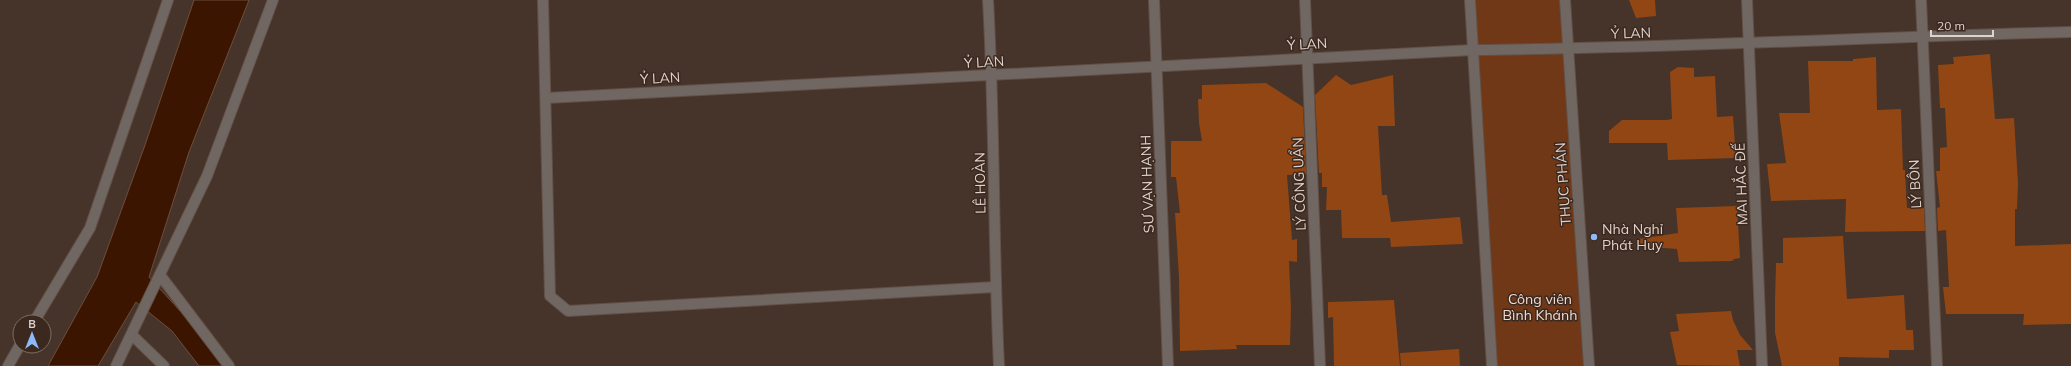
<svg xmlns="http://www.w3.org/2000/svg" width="2071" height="366" viewBox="0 0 2071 366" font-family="Mulish,sans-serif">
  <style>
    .green { fill: #703816 }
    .water { fill: #3c1500; stroke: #6d4e3d }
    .building { fill: #924613 }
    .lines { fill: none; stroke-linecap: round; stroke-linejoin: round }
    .minor-casing { stroke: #625046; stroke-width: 12 }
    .minor { stroke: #716762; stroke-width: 10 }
    .poi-dot { fill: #8db9fc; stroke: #3b291f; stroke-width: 1.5 }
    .labels { text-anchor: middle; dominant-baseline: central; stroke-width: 3; stroke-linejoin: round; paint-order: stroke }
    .street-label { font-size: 14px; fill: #dfd2cc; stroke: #3b291f }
    .poi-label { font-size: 14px; fill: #dfd2cc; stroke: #3b291f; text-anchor: start }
    .park-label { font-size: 14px; fill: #f1dacf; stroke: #3b291f }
  </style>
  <rect width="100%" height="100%" fill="#463329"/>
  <polygon class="green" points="1470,0 1568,0 1594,366 1492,366"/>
  <polygon class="water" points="194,0 249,0 189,152 149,277 182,313 226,366 199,366 172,331 136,302 98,366 48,366 97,277 145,145"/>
  <g class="building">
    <polygon points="1629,0 1655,0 1656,16 1636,18"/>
    <polygon points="1990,54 1995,119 2014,118 2018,183 2017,209 2015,209 2015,246 2071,244 2071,324 2023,325 2024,314 1946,314 1943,287 1949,287 1946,230 1938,231 1937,208 1940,207 1936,171 1940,171 1940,148 1947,147 1945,108 1940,108 1938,65 1954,64 1953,57"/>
    <polygon points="1876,57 1877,110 1901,109 1903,170 1905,170 1907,208 1924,208 1925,231 1845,232 1846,199 1771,201 1767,164 1786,163 1779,113 1810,113 1808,61 1853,61 1853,59"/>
    <polygon points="1678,67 1694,68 1694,77 1715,76 1717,117 1733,116 1736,158 1668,160 1667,143 1609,143 1609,131 1622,120 1667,120 1672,119 1670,72"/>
    <polygon points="1336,75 1351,85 1393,75 1395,126 1378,126 1382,195 1387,195 1391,222 1460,217 1463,244 1391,247 1390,238 1342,238 1341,210 1326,210 1327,187 1322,187 1322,173 1319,173 1315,95"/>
    <polygon points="1266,83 1303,107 1306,174 1287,175 1292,240 1297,239 1297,262 1289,261 1291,309 1290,345 1236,345 1237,349 1180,351 1179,277 1175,213 1180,213 1176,177 1171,177 1171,141 1202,141 1199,123 1198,99 1202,99 1202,85"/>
    <polygon points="1737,206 1740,258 1734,259 1732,261 1679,262 1677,249 1639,246 1638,239 1678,233 1676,208"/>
    <polygon points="1843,236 1847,299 1904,295 1906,330 1913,330 1914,350 1889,350 1889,358 1839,357 1839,366 1782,366 1775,333 1775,300 1776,263 1783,263 1783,238"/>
    <polygon points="1394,300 1400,366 1334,366 1333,317 1328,318 1328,302"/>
    <polygon points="1731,311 1733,320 1740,335 1753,350 1737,350 1740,366 1677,365 1670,332 1679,331 1676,314"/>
    <polygon points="1459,349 1460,366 1401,366 1400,353"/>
  </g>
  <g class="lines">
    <g class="minor-casing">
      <g id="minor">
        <polyline points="543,0 550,296 568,311 995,287"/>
        <path d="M988 0C995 122 993 244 999 366"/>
        <polyline points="1154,0 1168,366"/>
        <polyline points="1305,0 1320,366"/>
        <polyline points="1470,0 1492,366"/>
        <polyline points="1565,0 1589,366"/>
        <polyline points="1747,0 1762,366"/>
        <polyline points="1921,0 1937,366"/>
        <path d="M546 98 1473 50C1672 48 1872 37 2071 32"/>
        <polyline points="160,275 229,366"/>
        <polyline points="34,322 90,228 168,0"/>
        <polyline points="132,335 164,366"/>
        <polyline points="8,366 20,345"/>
        <polyline points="116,366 207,176 273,0"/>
      </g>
    </g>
    <use href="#minor" class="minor"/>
  </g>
  <circle class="poi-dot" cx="1594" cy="237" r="4"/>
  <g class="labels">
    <g class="street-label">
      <text transform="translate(1631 33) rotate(-2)">Ỷ LAN</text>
      <text transform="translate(1307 44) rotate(-3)">Ỷ LAN</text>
      <text transform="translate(984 62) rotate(-3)">Ỷ LAN</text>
      <text transform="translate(660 78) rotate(-3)">Ỷ LAN</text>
      <text transform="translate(980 183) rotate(-91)">LÊ HOÀN</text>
      <text transform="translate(1147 184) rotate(-92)">SƯ VẠN HẠNH</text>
      <text transform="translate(1299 184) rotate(-92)">LÝ CÔNG UẨN</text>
      <text transform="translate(1563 184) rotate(-94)">THỤC PHÁN</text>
      <text transform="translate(1741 184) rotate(-92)">MAI HẮC ĐẾ</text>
      <text transform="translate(1915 184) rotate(-93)">LÝ BÔN</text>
    </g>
    <g class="poi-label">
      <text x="1602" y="229">Nhà Nghỉ<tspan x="1602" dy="16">Phát Huy</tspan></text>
    </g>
    <g class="park-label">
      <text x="1540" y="299">Công viên<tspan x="1540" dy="16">Bình Khánh</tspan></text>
    </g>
  </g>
  <g transform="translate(32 334)"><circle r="19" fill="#3b291f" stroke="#7d6d64"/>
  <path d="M0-3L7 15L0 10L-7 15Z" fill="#8db9fc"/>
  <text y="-6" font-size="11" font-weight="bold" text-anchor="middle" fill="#dfd2cc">B</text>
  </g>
  <path d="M1931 30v6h62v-6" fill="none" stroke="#dfd2cc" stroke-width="2"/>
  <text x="1937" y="30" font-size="12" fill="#dfd2cc" stroke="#3b291f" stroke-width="3" paint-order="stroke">20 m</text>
</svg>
